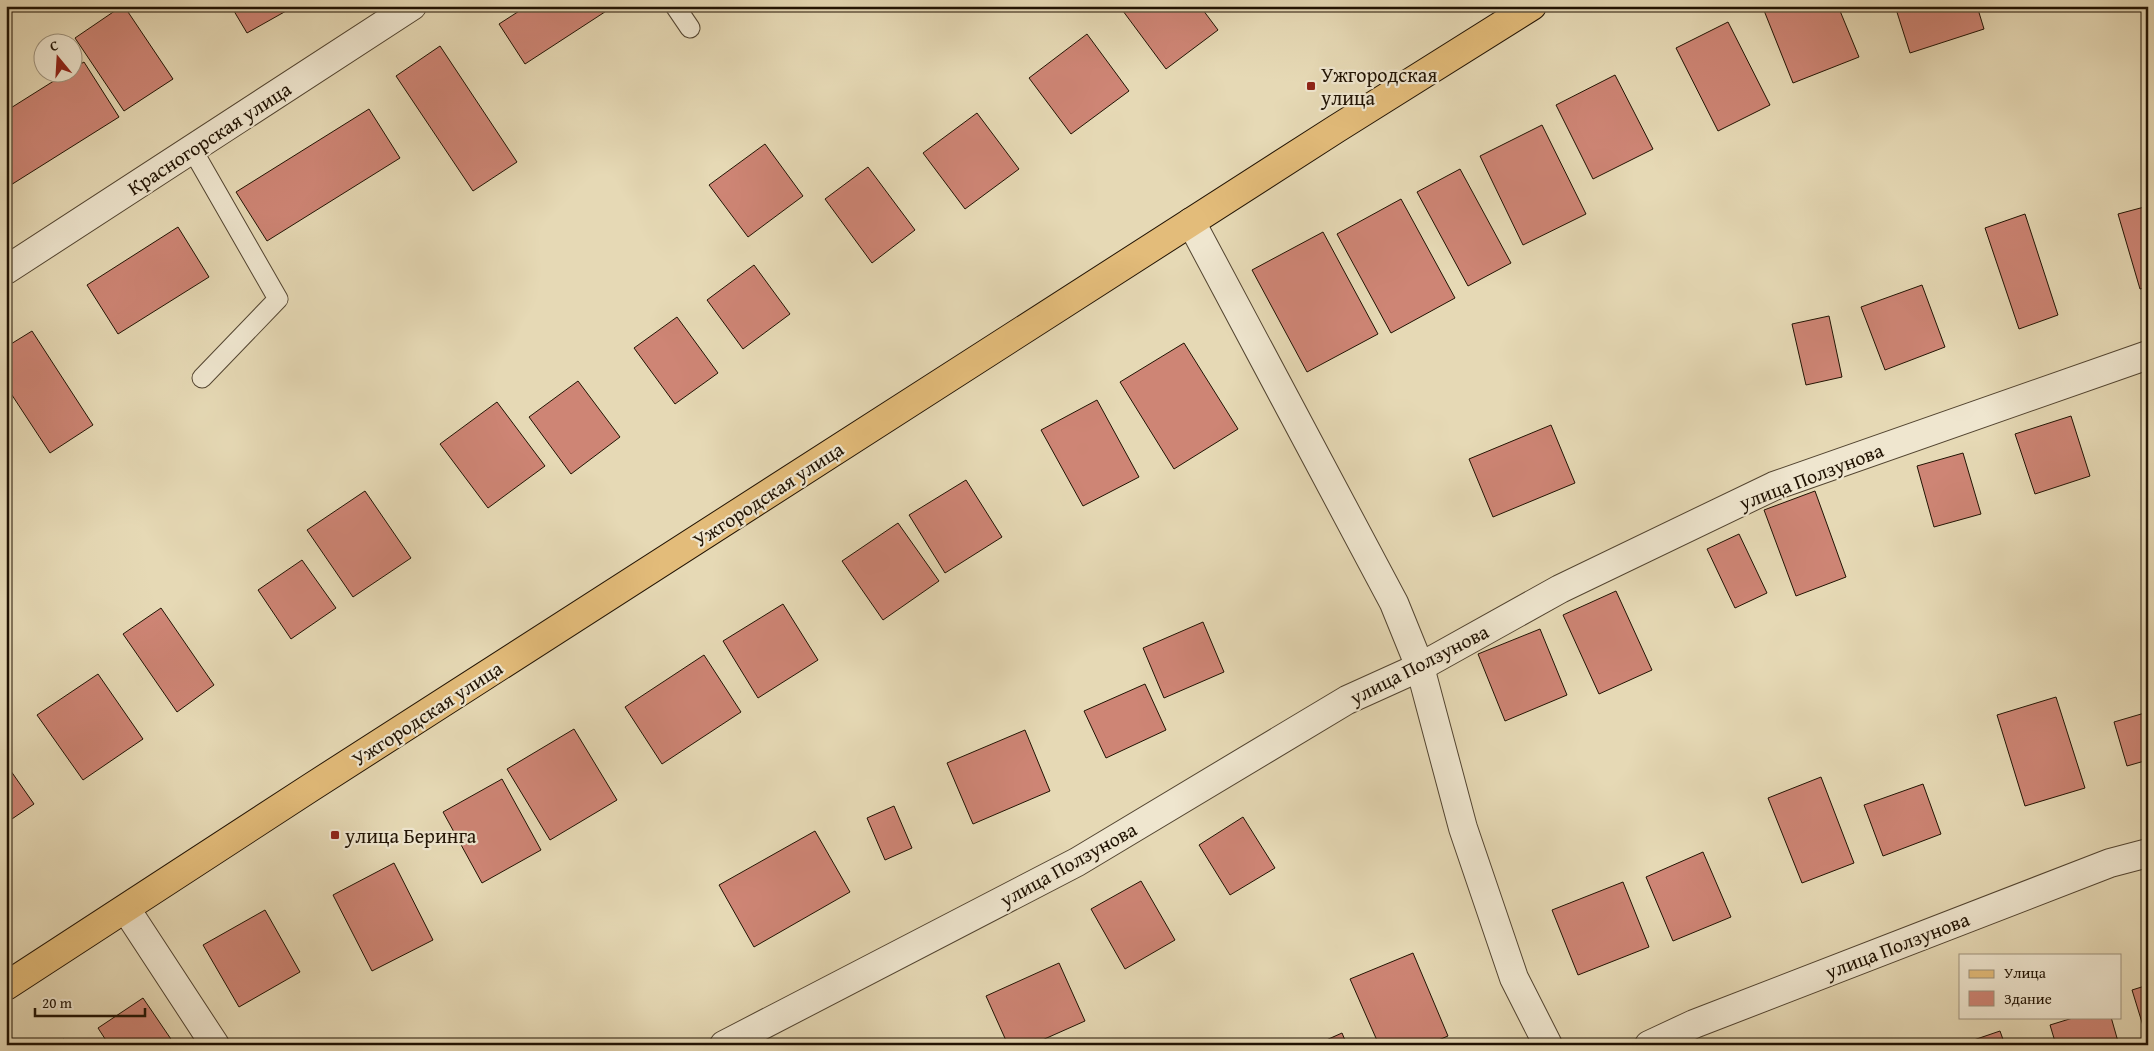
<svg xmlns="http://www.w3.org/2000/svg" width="2154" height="1051" viewBox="0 0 2154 1051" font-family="'Gentium Book Plus',serif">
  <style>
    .building { fill: #ce8575; stroke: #211303 }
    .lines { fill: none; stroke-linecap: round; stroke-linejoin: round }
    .service-casing { stroke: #524430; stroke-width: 21 }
    .minor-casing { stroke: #524430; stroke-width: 30 }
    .primary-casing { stroke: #211303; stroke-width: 30 }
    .service { stroke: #efe6cf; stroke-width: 19 }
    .minor { stroke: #efe6cf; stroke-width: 28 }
    .primary { stroke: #e3bc7a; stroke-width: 28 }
    .poi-dot { fill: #8f2418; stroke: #efe6cf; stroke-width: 2 }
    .labels { text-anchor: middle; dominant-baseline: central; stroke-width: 4.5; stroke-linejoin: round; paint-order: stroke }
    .poi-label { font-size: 20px; fill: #211303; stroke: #efe6cf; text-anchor: start }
    .street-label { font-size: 20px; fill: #211303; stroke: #efe6cf }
  </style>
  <rect width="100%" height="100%" fill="#e6d9b5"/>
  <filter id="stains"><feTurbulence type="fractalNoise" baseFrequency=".004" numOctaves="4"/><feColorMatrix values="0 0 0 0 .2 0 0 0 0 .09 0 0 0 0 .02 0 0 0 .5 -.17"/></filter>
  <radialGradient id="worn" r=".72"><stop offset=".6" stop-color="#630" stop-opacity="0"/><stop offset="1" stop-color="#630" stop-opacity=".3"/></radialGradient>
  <g class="building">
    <polygon points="122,6 124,6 173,79 124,111 75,38"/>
    <polygon points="231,6 295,6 247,33"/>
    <polygon points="527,6 614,6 525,64 499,24"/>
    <polygon points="1130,6 1200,6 1218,30 1166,69 1123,11"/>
    <polygon points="1767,6 1838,6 1859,57 1793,83 1763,8"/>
    <polygon points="1895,6 1977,6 1984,29 1910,53"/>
    <polygon points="1728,22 1770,105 1718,131 1676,48"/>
    <polygon points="1087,34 1129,91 1071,134 1029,78"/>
    <polygon points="440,46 517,162 473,191 396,76"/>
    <polygon points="84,62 119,117 6,188 6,111 68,72 72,72 72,69"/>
    <polygon points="1615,75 1653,149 1593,179 1556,105"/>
    <polygon points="369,109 400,158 267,241 236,192"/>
    <polygon points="977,113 1019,169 965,209 923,153"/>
    <polygon points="1542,125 1586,214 1523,245 1480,156"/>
    <polygon points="765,144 803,196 748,237 709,185"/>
    <polygon points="868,167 915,230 872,263 825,199"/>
    <polygon points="1460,169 1511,263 1468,286 1417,192"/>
    <polygon points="1401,199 1455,298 1391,333 1337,234"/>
    <polygon points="2148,206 2148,287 2140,289 2118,214"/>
    <polygon points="2025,214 2058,315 2019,329 1985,228"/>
    <polygon points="178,227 209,277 118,334 87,285"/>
    <polygon points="1323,232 1378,334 1307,372 1252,270"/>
    <polygon points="754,265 790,314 743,349 707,300"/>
    <polygon points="1922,285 1945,347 1885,370 1861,307"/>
    <polygon points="1829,316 1842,377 1806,385 1792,324"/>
    <polygon points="677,317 718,373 675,404 634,348"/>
    <polygon points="32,331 93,425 50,453 6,386 6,347"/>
    <polygon points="1184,343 1238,429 1174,469 1120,382"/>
    <polygon points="578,381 620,437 571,474 529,417"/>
    <polygon points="1097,400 1139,477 1083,506 1041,430"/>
    <polygon points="497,402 545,466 488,508 440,444"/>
    <polygon points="2071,416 2090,476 2035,494 2015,434"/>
    <polygon points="1551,425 1575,483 1493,517 1469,459"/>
    <polygon points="1963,453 1981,514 1934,527 1917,466"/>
    <polygon points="966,480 1002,537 945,573 909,515"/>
    <polygon points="365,491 411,558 353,597 307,530"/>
    <polygon points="1815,491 1846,577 1796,596 1764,510"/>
    <polygon points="898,523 939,581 883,620 842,561"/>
    <polygon points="1739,534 1767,593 1735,608 1707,549"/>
    <polygon points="302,560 336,608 291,639 258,590"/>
    <polygon points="1616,591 1652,670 1599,694 1563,615"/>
    <polygon points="783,604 818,660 758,698 723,641"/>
    <polygon points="161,608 214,685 177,712 123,634"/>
    <polygon points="1203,622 1224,672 1164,698 1143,648"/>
    <polygon points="1540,629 1567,695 1505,721 1478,654"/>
    <polygon points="704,655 741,712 662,764 625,707"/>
    <polygon points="98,674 143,739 83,780 37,715"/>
    <polygon points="1145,684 1166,730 1106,758 1084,711"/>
    <polygon points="2056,697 2085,788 2025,806 1997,715"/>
    <polygon points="2148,712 2148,760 2127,766 2114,722"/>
    <polygon points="574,729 617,800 550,840 507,769"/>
    <polygon points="1025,730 1050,791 973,824 947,763"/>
    <polygon points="6,764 34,804 6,823"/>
    <polygon points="1821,777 1854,863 1802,883 1768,798"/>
    <polygon points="502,779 541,850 482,883 443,812"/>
    <polygon points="1923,784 1941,834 1883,856 1864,805"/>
    <polygon points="894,806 912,848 885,860 867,818"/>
    <polygon points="1243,817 1275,868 1230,895 1199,845"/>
    <polygon points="815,831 850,892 754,947 719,885"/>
    <polygon points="1703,852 1731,917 1673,941 1646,877"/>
    <polygon points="394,863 433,940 372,971 333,895"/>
    <polygon points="1141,881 1175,940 1125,969 1091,909"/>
    <polygon points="1623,882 1649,947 1578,975 1552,910"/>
    <polygon points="265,910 300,972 239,1007 203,945"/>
    <polygon points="1413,953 1448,1036 1427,1045 1379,1045 1350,979"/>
    <polygon points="1059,963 1085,1021 1031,1045 1008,1045 986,996"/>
    <polygon points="2148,985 2148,1042 2132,990"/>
    <polygon points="143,998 175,1045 109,1045 98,1028"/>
    <polygon points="2076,1017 2111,1017 2119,1045 2056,1045 2050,1025"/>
    <polygon points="2000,1031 2005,1045 1959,1045"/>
    <polygon points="1342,1033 1347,1045 1315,1045"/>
    <polygon points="64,1039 68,1045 54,1045"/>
  </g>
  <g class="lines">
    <g class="service-casing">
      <g id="service">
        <polyline points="675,6 690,28"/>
        <polyline points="192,149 278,299 202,378"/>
      </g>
    </g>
    <g class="minor-casing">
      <g id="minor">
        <polyline points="1191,222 1394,603 1420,667 1463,828 1514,978 1548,1045"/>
        <polyline points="6,270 412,6"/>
        <polyline points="126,909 215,1045"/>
        <polyline points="724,1045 1077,862 1347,700 1420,667 1560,589 1774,486 2148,355"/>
        <polyline points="1649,1045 1694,1024 2110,863 2148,853"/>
      </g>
    </g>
    <g class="primary-casing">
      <polyline id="primary" points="6,986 310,788 1336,129 1532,6"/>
    </g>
    <use href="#service" class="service"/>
    <use href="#minor" class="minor"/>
    <use href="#primary" class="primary"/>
  </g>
  <g class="poi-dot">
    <rect x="1306" y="81" width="10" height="10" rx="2.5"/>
    <rect x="330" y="830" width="10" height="10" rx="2.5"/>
  </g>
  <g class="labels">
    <g class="poi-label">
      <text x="1321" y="74">Ужгородская<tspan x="1321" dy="23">улица</tspan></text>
      <text x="345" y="835">улица Беринга</text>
    </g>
    <g class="street-label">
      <text transform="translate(209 138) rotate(-33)">Красногорская улица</text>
      <text transform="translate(1811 476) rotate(-21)">улица Ползунова</text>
      <text transform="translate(768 494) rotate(-33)">Ужгородская улица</text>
      <text transform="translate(1419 664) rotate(-27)">улица Ползунова</text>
      <text transform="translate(427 713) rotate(-33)">Ужгородская улица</text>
      <text transform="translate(1068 864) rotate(-29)">улица Ползунова</text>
      <text transform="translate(1897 945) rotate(-21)">улица Ползунова</text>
    </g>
  </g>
  <rect width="2154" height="1051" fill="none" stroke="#e6d9b5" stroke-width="25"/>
  <rect x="8" y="8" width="2139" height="1036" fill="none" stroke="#211303" stroke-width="2.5"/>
  <rect x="12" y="12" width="2129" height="1026" fill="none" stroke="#211303"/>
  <rect x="1959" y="954" width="162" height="65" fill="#efe6cf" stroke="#9d927d"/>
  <rect x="1969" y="970" width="25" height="8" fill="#e3bc7a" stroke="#9d927d"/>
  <text x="2004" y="978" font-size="15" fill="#211303">Улица</text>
  <rect x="1969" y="991" width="25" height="15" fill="#ce8575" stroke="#9d927d"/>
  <text x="2004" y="1004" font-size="15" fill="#211303">Здание</text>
  <g transform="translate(58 58) rotate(342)"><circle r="24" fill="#efe6cf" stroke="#9d927d"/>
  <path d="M0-4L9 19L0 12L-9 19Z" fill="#8f2418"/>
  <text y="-8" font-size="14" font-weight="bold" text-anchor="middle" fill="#211303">С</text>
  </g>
  <path d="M35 1008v8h110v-8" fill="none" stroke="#211303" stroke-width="2.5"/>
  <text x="42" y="1008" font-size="15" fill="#211303" stroke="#efe6cf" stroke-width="4" paint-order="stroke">20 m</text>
  <rect width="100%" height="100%" filter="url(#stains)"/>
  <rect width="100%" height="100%" fill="url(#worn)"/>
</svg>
